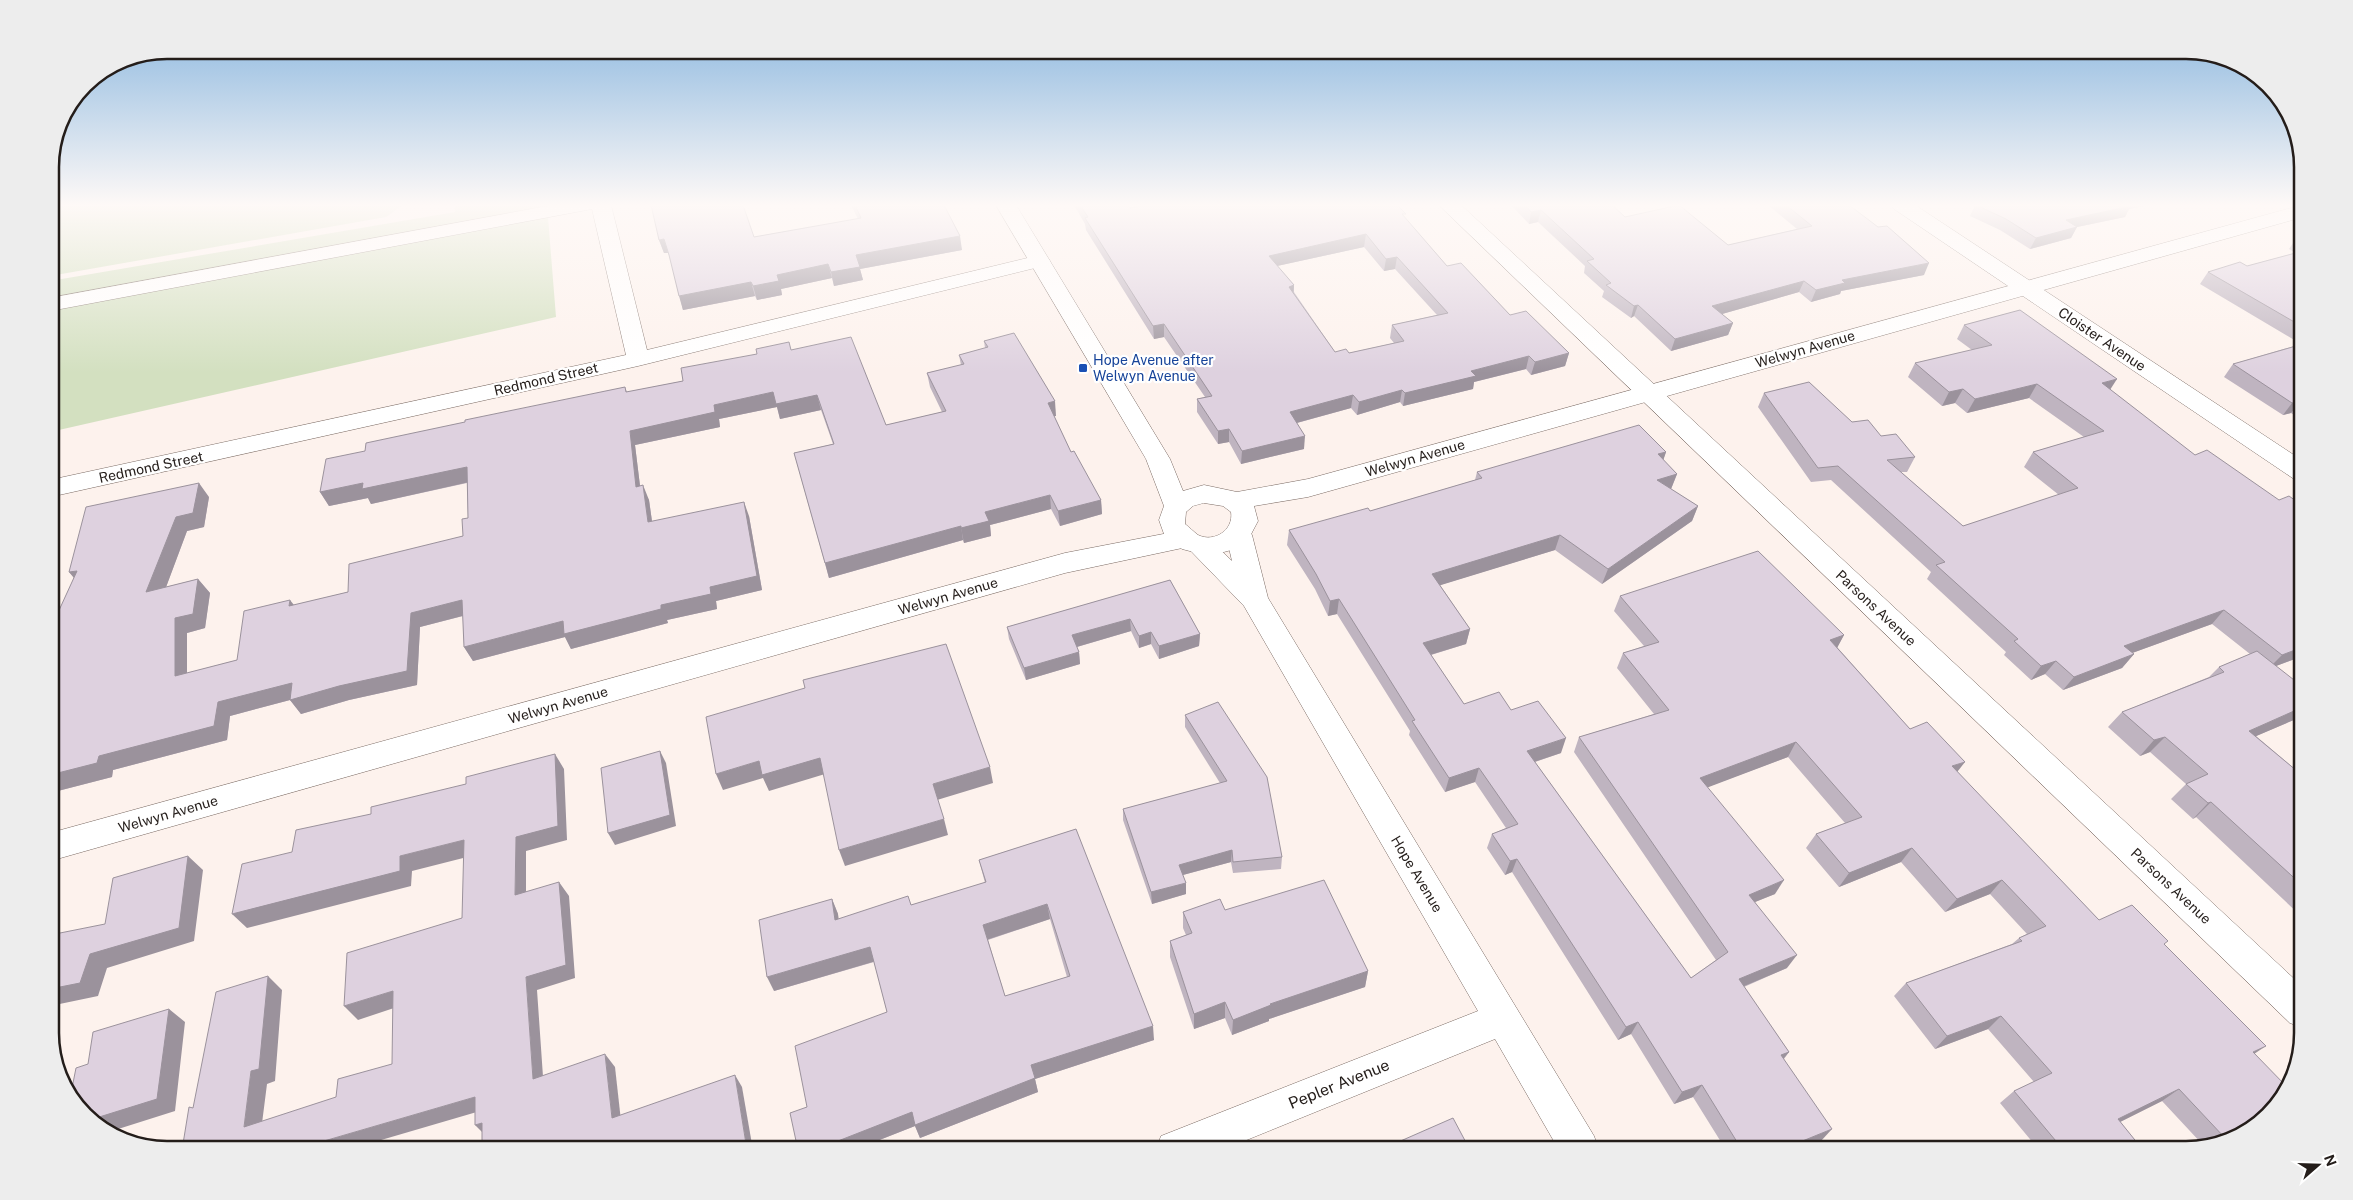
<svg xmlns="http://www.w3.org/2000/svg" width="2353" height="1200" viewBox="0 0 2353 1200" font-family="'Public Sans',sans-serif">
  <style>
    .green { fill: #d3e0c0 }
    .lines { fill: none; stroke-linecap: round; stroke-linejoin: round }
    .street-casing { stroke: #7b6b64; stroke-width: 1 }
    .secondary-casing { stroke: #7b6b64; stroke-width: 1 }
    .street { fill: #fff; fill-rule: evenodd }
    .secondary { fill: #fff; fill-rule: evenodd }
    .wall { fill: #bfb4c0; fill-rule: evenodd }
    .shaded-wall { fill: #9b929c }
    .building { fill: #ded1df; stroke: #9b929c; fill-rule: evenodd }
    .transit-dot { fill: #1a4fb4; stroke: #fff; stroke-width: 2 }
    .labels { text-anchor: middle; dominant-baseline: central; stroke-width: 4.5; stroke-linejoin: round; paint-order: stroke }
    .street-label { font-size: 14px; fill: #241d1a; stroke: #fff }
    .transit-label { font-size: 14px; fill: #164399; stroke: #fff; text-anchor: start }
    .near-street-label { font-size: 16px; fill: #241d1a; stroke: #fff }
    .rim { fill: none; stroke: #241d1a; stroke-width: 2.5 }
  </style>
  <rect width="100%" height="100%" fill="#fdf2ed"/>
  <g class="green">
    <polygon points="50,205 403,205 386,217 50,276"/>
    <polygon points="455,205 547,205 556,317 50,432 50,281 455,212"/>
  </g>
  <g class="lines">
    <g class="street-casing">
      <g id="street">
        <polygon points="553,205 611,205 647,350 1040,255 1047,257 1050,261 1047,265 638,366 50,497 50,480 626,355 592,209 50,311 50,298"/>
        <polygon points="1439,205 1461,205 2303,987 2303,1028 2290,1023"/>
        <polygon points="1891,205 1915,205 2303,461 2303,481 2294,479 1894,209"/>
        <polygon points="1239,526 1248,529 1252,535 1268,598 1594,1136 1599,1150 1559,1150 1495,1039 1222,1150 1156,1150 1161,1136 1478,1011 1244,606 1187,547 1065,573 50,861 50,833 1065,553 1184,530 1193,532 1196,537 1208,538 1232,561 1226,535 1230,529"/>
      </g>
    </g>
    <g class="secondary-casing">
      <path id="secondary" d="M996 205H1016L1170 459 1183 491 1204 485 1237 492 1308 479 2302 205 2303 217 1308 497 1254 506 1258 521 1248 540 1235 549 1209 556 1182 549 1164 534 1159 520 1164 506 1146 459ZM1204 503 1223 506 1231 512C1234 530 1214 543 1198 535 1194 532 1189 527 1185 524L1186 512 1193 506Z"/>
    </g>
    <use href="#street" class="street"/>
    <use href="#secondary" class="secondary"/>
  </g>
  <g class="wall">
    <polygon points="851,205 944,205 962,250 860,269 863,280 834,286 832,278 781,289 782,295 757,300 755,296 683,310 670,257 668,253 664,253 659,240 754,237 858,219"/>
    <path d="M1074 205H1128L1130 208 1405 218 1447 266 1510 315 1569 353 1565 366 1531 375 1526 369 1474 382 1473 389 1403 406 1400 402 1357 415 1351 408 1297 423 1304 449 1241 464 1229 442 1218 444 1197 412V399L1205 397 1164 337 1154 339 1086 230 1085 224ZM1364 247 1384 271 1395 269 1437 315 1392 325 1390 338 1394 343 1349 353 1335 352 1294 292V285L1277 266Z"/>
    <polygon points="1511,205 1612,205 1625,217 1728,245 1797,229 1768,205 1849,205 1924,275 1841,291 1840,294 1811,302 1799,292 1722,314 1733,323 1728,335 1671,351 1634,316 1631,318 1602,297 1604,291 1584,273 1585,266 1538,222 1529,224"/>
    <polygon points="1975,205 2150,205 2129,209 2125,217 2077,227 2071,238 2030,249 2000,230 1970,216"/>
    <polygon points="2303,235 2303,421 2291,413 2283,415 2224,377 2233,364 2301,344 2200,284 2208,272 2247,266 2296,253 2289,249 2297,237"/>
    <polygon points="1964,325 2110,389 2303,656 2276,666 2303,716 2256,736 2303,776 2303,918 2196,817 2193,819 2171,799 2186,784 2150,752 2140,756 2108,727 2122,712 2209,677 2219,667 2250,654 2212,624 2132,653 2134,654 2122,668 2063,690 2045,674 2031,680 2004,655 2006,652 1927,579 1931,572 1831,480 1811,482 1758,407 1764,393 1852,422 1881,436 1915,457 1907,472 1901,472 1963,526 2059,495 2024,467 2033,452 2084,437 2029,398 1967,413 1955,403 1942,406 1908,377 1915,363 1972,350 1957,339"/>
    <polygon points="984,341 1056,416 1054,416 1071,452 1101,500 1102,514 1060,526 1051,509 990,525 991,536 964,543 963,540 829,578 794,453 833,444 821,410 780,419 777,407 719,419 720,427 635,445 640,486 649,500 652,521 749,516 762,590 716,601 717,609 667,620 668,623 571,649 565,637 473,661 464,647 463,616 420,627 417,685 349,700 301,714 290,700 230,716 227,740 113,770 112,777 50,793 50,630 74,578 69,572 209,497 204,527 187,531 166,587 198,579 210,593 205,628 187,633 187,673 237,660 294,605 348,592 463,536 468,518 467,483 371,504 368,498 329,506 320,492 365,451 625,387 627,392 683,381 791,350 886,425 942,412 930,387 927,373 961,365 959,355 985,348"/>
    <polygon points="1666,452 1663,460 1677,474 1671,489 1698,506 1692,521 1602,584 1555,550 1440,585 1470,629 1466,644 1431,655 1464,704 1511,710 1561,753 1535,762 1691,978 1716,960 1574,752 1579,737 1654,714 1617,668 1623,653 1644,646 1614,611 1620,596 1844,635 1837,647 1910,729 1957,772 2099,920 2165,945 2255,1053 2251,1130 2203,1145 2162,1101 2120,1122 2143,1150 2039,1150 2000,1103 2014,1091 2034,1082 1988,1029 1935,1049 1894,996 1906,983 2012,944 2019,938 2027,934 1990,894 1945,912 1901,862 1839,887 1806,848 1816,834 1845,823 1788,757 1707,787 1775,894 1755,902 1787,968 1744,987 1789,1052 1784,1059 1821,1141 1803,1148 1805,1150 1726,1150 1693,1097 1674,1104 1631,1034 1618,1040 1512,872 1505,875 1487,848 1492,834 1506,828 1475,782 1445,792 1409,735 1410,731 1337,614 1328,616 1315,589 1287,545 1289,530 1370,511 1475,480 1477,472"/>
    <polygon points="1170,580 1200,634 1199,646 1159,659 1151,644 1139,648 1131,631 1077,647 1079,652 1080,664 1026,680 1009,639 1007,627"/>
    <polygon points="1185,715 1282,857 1281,869 1233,873 1231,862 1183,875 1186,894 1152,904 1123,820 1123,809 1220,783 1185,727"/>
    <path d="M1076 829 1154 1040 1035 1079 1038 1092 920 1138 915 1126 854 1150H798L807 1107 887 1012 874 962 774 991 832 899 838 914V919L911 905 985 883 979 860ZM1050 919 1067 977 1005 996 988 940Z"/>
    <polygon points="1225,910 1368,971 1365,987 1269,1019 1269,1021 1232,1035 1225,1018 1194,1029 1170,957 1170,941 1186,935 1183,928 1183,912"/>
  </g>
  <g class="shaded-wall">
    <polygon points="2121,205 2150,205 2129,209 2125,217 2077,227 2071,238 2030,249 2036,238 2066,220"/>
    <polygon points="1541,210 1538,222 1529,224 1531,212"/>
    <polygon points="1366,234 1364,247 1268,268 1269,256"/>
    <polygon points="960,236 962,250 860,269 863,280 834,286 831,272 856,255"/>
    <polygon points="664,239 668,253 664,253 659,240"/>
    <polygon points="1397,257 1395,269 1384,271 1386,259"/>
    <polygon points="1929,263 1924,275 1841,291 1840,294 1811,302 1816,290 1842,280"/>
    <polygon points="828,264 832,278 781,289 782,295 757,300 753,286 777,275"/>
    <polygon points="1804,281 1799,292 1708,318 1712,306"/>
    <polygon points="751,282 755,296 683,310 679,296"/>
    <polygon points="1294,285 1293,298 1289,287"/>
    <polygon points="1638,305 1634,316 1631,318 1634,306"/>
    <polygon points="1733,323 1728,335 1671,351 1675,339"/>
    <polygon points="1164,324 1164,337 1154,339 1153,326"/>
    <polygon points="1569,353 1565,366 1531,375 1535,362"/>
    <polygon points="1529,356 1526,369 1474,382 1473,389 1403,406 1405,393 1471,371"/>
    <polygon points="2117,379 2108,393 2102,383"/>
    <polygon points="2037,384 2029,398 1967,413 1975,399"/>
    <polygon points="1963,389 1955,403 1942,406 1949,392"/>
    <polygon points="1402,390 1400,402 1357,415 1359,402"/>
    <polygon points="773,392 817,395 821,410 780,419 777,407 719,419 720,427 635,445 642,502 636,487 630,431 714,405"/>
    <polygon points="1353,395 1351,408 1289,425 1290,412"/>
    <polygon points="1055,401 1056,416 1049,417 1048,403"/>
    <polygon points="2301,401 2291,413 2283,415 2292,403"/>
    <polygon points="1229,429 1229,442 1218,444 1218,431"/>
    <polygon points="1305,436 1304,449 1241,464 1242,451"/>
    <polygon points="1666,452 1661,467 1658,454"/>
    <polygon points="467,467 474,481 371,504 368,498 329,506 320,492 363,483"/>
    <polygon points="1677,474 1671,489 1657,480"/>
    <polygon points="199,483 209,497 204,527 187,531 159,606 146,592 176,517"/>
    <polygon points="643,485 649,500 654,536 648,522"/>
    <polygon points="1050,495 1051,509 990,525 991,536 964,543 961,528 985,512"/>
    <polygon points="1101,500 1102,514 1060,526 1058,511"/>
    <polygon points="744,502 749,516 762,590 716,601 717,609 667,620 668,623 571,649 565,637 473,661 464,647 563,621 661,605 710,587"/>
    <polygon points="1698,506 1692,521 1602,584 1608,569"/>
    <polygon points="961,526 963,540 829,578 825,563"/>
    <polygon points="1560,535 1555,550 1428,589 1432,574"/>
    <polygon points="77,571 82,587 69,572"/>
    <polygon points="198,579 210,593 205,628 187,633 187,690 175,676 175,618"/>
    <polygon points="1339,599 1337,614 1328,616 1330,601"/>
    <polygon points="290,600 301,614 289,606"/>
    <polygon points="462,600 470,614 420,627 417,685 349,700 301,714 290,700 230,716 227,740 113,770 112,777 50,793 50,775 99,756 411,613"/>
    <polygon points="2224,610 2212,624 2113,660 2124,646"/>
    <polygon points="1130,619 1131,631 1073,648 1072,635"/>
    <polygon points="1470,629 1466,644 1420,658 1423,643"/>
    <polygon points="1151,632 1151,644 1139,648 1139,636"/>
    <polygon points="1200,634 1199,646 1159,659 1159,646"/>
    <polygon points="1844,635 1836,650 1830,640"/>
    <polygon points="2303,647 2303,656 2268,669 2282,655"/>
    <polygon points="1079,652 1080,664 1026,680 1024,668"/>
    <polygon points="2134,654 2122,668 2063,690 2074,677"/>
    <polygon points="2056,661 2045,674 2031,680 2041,666"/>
    <polygon points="2303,707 2303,716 2233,746 2249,731"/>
    <polygon points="2165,737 2150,752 2140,756 2154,740"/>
    <polygon points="1566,738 1561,753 1522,766 1527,751"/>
    <polygon points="1796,742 1788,757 1693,793 1700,778"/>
    <polygon points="660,751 666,763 676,826 615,845 608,833"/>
    <polygon points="555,754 564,769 567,840 526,851 526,909 515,895 516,837"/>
    <polygon points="820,758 825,774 769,791 763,778 723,790 716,774 759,761"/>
    <polygon points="1965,762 1954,776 1952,766"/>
    <polygon points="990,767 993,783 937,800 933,784"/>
    <polygon points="1479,768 1475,782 1445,792 1449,778"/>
    <polygon points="2211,802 2196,817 2193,819 2208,803"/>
    <polygon points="944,819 948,835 845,866 839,850"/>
    <polygon points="464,840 475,855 412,871 411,886 247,928 232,914 400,856"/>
    <polygon points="1912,848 1901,862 1839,887 1849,873"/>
    <polygon points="1232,850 1231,862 1179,876 1179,865"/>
    <polygon points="188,856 203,870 194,941 107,968 98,996 50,1006 50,989 90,954"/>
    <polygon points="1517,859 1512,872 1505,875 1510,861"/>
    <polygon points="1784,880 1775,894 1740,908 1749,895"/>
    <polygon points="2002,880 1990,894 1945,912 1957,899"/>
    <polygon points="559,882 569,896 575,978 537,990 544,1091 533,1079 526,977"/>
    <polygon points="1186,883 1186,894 1152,904 1151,892"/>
    <polygon points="832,899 838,914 841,935 835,920"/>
    <polygon points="1047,904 1050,919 986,940 983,925"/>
    <polygon points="870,947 876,961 774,991 767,977"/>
    <polygon points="1797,955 1787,968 1730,992 1739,979"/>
    <polygon points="1368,971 1365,987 1269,1019 1269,1021 1232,1035 1233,1020 1270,1004"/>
    <polygon points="268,976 282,990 275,1081 267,1084 260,1139 244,1127 251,1071"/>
    <polygon points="393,991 406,1004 358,1020 344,1006"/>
    <polygon points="1225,1002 1225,1018 1194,1029 1194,1014"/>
    <polygon points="169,1009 185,1022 175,1111 115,1130 114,1137 96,1121 96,1118"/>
    <polygon points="2001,1016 1988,1029 1935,1049 1947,1036"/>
    <polygon points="1638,1022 1631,1034 1618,1040 1626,1027"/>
    <polygon points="1153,1026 1154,1040 1035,1079 1038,1092 920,1138 915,1126 854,1150 815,1150 1031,1065"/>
    <polygon points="2266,1046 2248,1058 2253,1052"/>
    <polygon points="1789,1052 1779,1064 1781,1055"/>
    <polygon points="605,1054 615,1067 622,1130 612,1118"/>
    <polygon points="735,1075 742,1087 753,1150 747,1150"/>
    <polygon points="1702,1085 1693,1097 1674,1104 1682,1092"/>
    <polygon points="2179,1089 2162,1101 2102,1131 2118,1119"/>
    <polygon points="475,1097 487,1109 347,1150 299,1150 300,1148"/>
    <polygon points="482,1123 488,1138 475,1125"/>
    <polygon points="1832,1129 1821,1141 1798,1150 1800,1142"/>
  </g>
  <g class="building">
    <polygon points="651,205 743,205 754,237 861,218 855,205 944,205 960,236 856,255 860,267 831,272 828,264 777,275 779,281 753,286 751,282 679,296 669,255 664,239 659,240"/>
    <path d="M1080 205H1128L1130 208 1146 205H1397L1406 214H1402L1447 266 1461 263 1510 315 1526 311 1569 353 1535 362 1529 356 1471 371 1476 376 1405 393 1402 390 1359 402 1353 395 1290 412 1305 436 1242 451 1229 429 1218 431 1197 399 1212 396 1164 324 1153 326 1085 218 1088 217ZM1366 234 1386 259 1397 257 1448 313 1392 325 1404 341 1349 353 1346 349 1335 352 1289 287 1294 285 1269 256Z"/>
    <polygon points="1525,205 1612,205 1625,217 1679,205 1728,245 1812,226 1786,205 1849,205 1878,227 1887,226 1929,263 1842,280 1845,283 1816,290 1804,281 1712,306 1733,323 1675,339 1638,305 1634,306 1606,285 1611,283 1587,261 1594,259 1541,210 1531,212"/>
    <polygon points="1976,205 2130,205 2131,206 2066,220 2077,227 2036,238 2006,219"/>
    <polygon points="2303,235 2303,240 2297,237"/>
    <polygon points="2303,251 2303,327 2208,272 2240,262 2247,266"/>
    <polygon points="2020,310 2117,379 2102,383 2195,455 2207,450 2279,500 2289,496 2303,506 2303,647 2282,655 2224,610 2124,646 2134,654 2074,677 2056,661 2041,666 2014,641 2018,639 1936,565 1945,562 1838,466 1818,468 1764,393 1809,382 1852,422 1868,420 1881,436 1896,434 1915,457 1887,460 1963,526 2078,488 2033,452 2104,431 2037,384 1975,399 1963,389 1949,392 1915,363 1992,345 1964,325"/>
    <polygon points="1014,333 1055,401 1048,403 1071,452 1074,451 1101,500 1058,511 1050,495 985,512 989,521 961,528 961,526 825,563 794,453 834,444 817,395 776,404 773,392 714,405 715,412 630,431 636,487 643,485 648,522 744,502 757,576 710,587 711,594 661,605 661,609 564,634 563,621 464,647 462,600 411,613 407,671 339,686 290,700 292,683 218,702 214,726 99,756 97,763 50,775 50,630 77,571 69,572 86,507 199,483 193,513 176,517 146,592 198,579 193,614 175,618 175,676 237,660 244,611 290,600 289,606 348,592 349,564 463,536 462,519 468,518 467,467 362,489 363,483 320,492 326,459 365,451 366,443 465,422 465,420 625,387 626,392 683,381 681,368 757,354 756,349 789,342 791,350 851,337 886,425 946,411 927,373 964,364 959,355 988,347 984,341"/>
    <polygon points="2303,344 2303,402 2301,401 2292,403 2233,364"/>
    <polygon points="1639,425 1666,452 1658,454 1677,474 1657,480 1698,506 1608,569 1560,535 1432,574 1470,629 1423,643 1464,704 1499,692 1511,710 1538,701 1566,738 1527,751 1691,978 1728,952 1579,737 1669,710 1623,653 1659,642 1620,596 1758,551 1844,635 1830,640 1910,729 1927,722 1965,762 1952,766 2099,920 2132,905 2168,941 2164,944 2266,1046 2253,1052 2288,1088 2251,1130 2225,1138 2179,1089 2118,1119 2143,1150 2069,1150 2065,1145 2061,1147 2014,1091 2052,1073 2001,1016 1947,1036 1906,983 2022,941 2019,938 2046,926 2002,880 1957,899 1912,848 1849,873 1816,834 1862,817 1796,742 1700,778 1784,880 1749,895 1797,955 1739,979 1789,1052 1781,1055 1832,1129 1800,1142 1805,1150 1742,1150 1702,1085 1682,1092 1638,1022 1626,1027 1517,859 1510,861 1492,834 1518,824 1479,768 1449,778 1412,721 1415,720 1339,599 1330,601 1316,574 1289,530 1368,508 1370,511 1482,478 1477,472"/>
    <polygon points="1170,580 1200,634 1159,646 1151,632 1139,636 1130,619 1072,635 1079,652 1024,668 1007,627"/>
    <polygon points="946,644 990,767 933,784 944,819 839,850 820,758 762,775 759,761 716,774 706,717 805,688 803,680"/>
    <polygon points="2257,651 2303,687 2303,707 2249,731 2303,776 2303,886 2211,802 2208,803 2186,784 2208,774 2165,737 2154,740 2122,712 2224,672 2219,667"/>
    <polygon points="1218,702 1267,777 1282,857 1233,862 1232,850 1179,865 1186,883 1151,892 1123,809 1227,781 1185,715"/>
    <polygon points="660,751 670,815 608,833 601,768"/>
    <polygon points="555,754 558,826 516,837 515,895 559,882 566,965 526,977 533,1079 605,1054 612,1118 735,1075 747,1150 482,1150 482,1123 475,1125 475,1097 300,1148 299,1150 182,1150 189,1107 193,1108 216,992 268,976 259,1069 251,1071 244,1127 336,1097 338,1079 392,1064 393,991 344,1006 347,953 462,918 464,840 400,856 400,871 232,914 242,864 292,852 296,830 371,814 371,807 466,784 466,777"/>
    <path d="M1076 829 1153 1026 1031 1065 1035 1078 915 1125 912 1112 815 1150H798L790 1113 807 1107 795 1046 887 1012 870 947 767 977 759 920 832 899 835 920 908 896 911 905 986 882 979 860ZM1047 904 1070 976 1005 996 983 925Z"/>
    <polygon points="188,856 179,928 90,954 80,983 50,989 50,935 105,924 113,878"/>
    <polygon points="1324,880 1368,971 1270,1004 1271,1005 1233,1020 1225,1002 1194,1014 1170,941 1192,933 1183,912 1220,899 1225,910"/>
    <polygon points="169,1009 157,1099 96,1118 96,1121 70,1098 76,1068 88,1064 93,1032"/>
    <polygon points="1453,1118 1470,1150 1380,1150"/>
  </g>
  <linearGradient id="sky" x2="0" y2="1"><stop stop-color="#82b2dd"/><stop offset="0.55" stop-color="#fef9f7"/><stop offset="1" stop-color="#fef9f7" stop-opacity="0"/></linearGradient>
  <rect width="2353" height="373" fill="url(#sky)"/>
  <rect class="transit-dot" x="1078" y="363" width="10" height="10" rx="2.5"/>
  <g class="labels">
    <g class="street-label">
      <text transform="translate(2102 339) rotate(34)">Cloister Avenue</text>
      <text transform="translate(1805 349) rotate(-16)">Welwyn Avenue</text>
      <text transform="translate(546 379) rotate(-13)">Redmond Street</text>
      <text transform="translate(1415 458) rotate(-16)">Welwyn Avenue</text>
      <text transform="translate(151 467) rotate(-12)">Redmond Street</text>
      <text transform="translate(948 596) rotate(-16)">Welwyn Avenue</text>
      <text transform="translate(1876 608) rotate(43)">Parsons Avenue</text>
      <text transform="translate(558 705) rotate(-16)">Welwyn Avenue</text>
      <text transform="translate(168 814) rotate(-16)">Welwyn Avenue</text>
      <text transform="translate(1417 874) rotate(59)">Hope Avenue</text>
      <text transform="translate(2171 886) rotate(43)">Parsons Avenue</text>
    </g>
    <g class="transit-label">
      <text x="1093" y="360">Hope Avenue after<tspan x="1093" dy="16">Welwyn Avenue</tspan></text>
    </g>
    <g class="near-street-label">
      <text transform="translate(1339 1084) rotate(-22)">Pepler Avenue</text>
    </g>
  </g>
  <path d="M0 0H2353V1200H0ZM167 59H2186A108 108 0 0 1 2294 167V1033A108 108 0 0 1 2186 1141H167A108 108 0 0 1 59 1033V167A108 108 0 0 1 167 59Z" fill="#ededed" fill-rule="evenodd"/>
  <path class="rim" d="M167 59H2186A108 108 0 0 1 2294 167V1033A108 108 0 0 1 2186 1141H167A108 108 0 0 1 59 1033V167A108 108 0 0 1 167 59Z"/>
  <g transform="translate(2318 1165) rotate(70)" stroke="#ffffff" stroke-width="4" paint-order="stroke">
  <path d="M0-4L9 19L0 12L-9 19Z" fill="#241d1a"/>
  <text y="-8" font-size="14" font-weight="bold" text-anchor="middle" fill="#241d1a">N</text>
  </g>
</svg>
